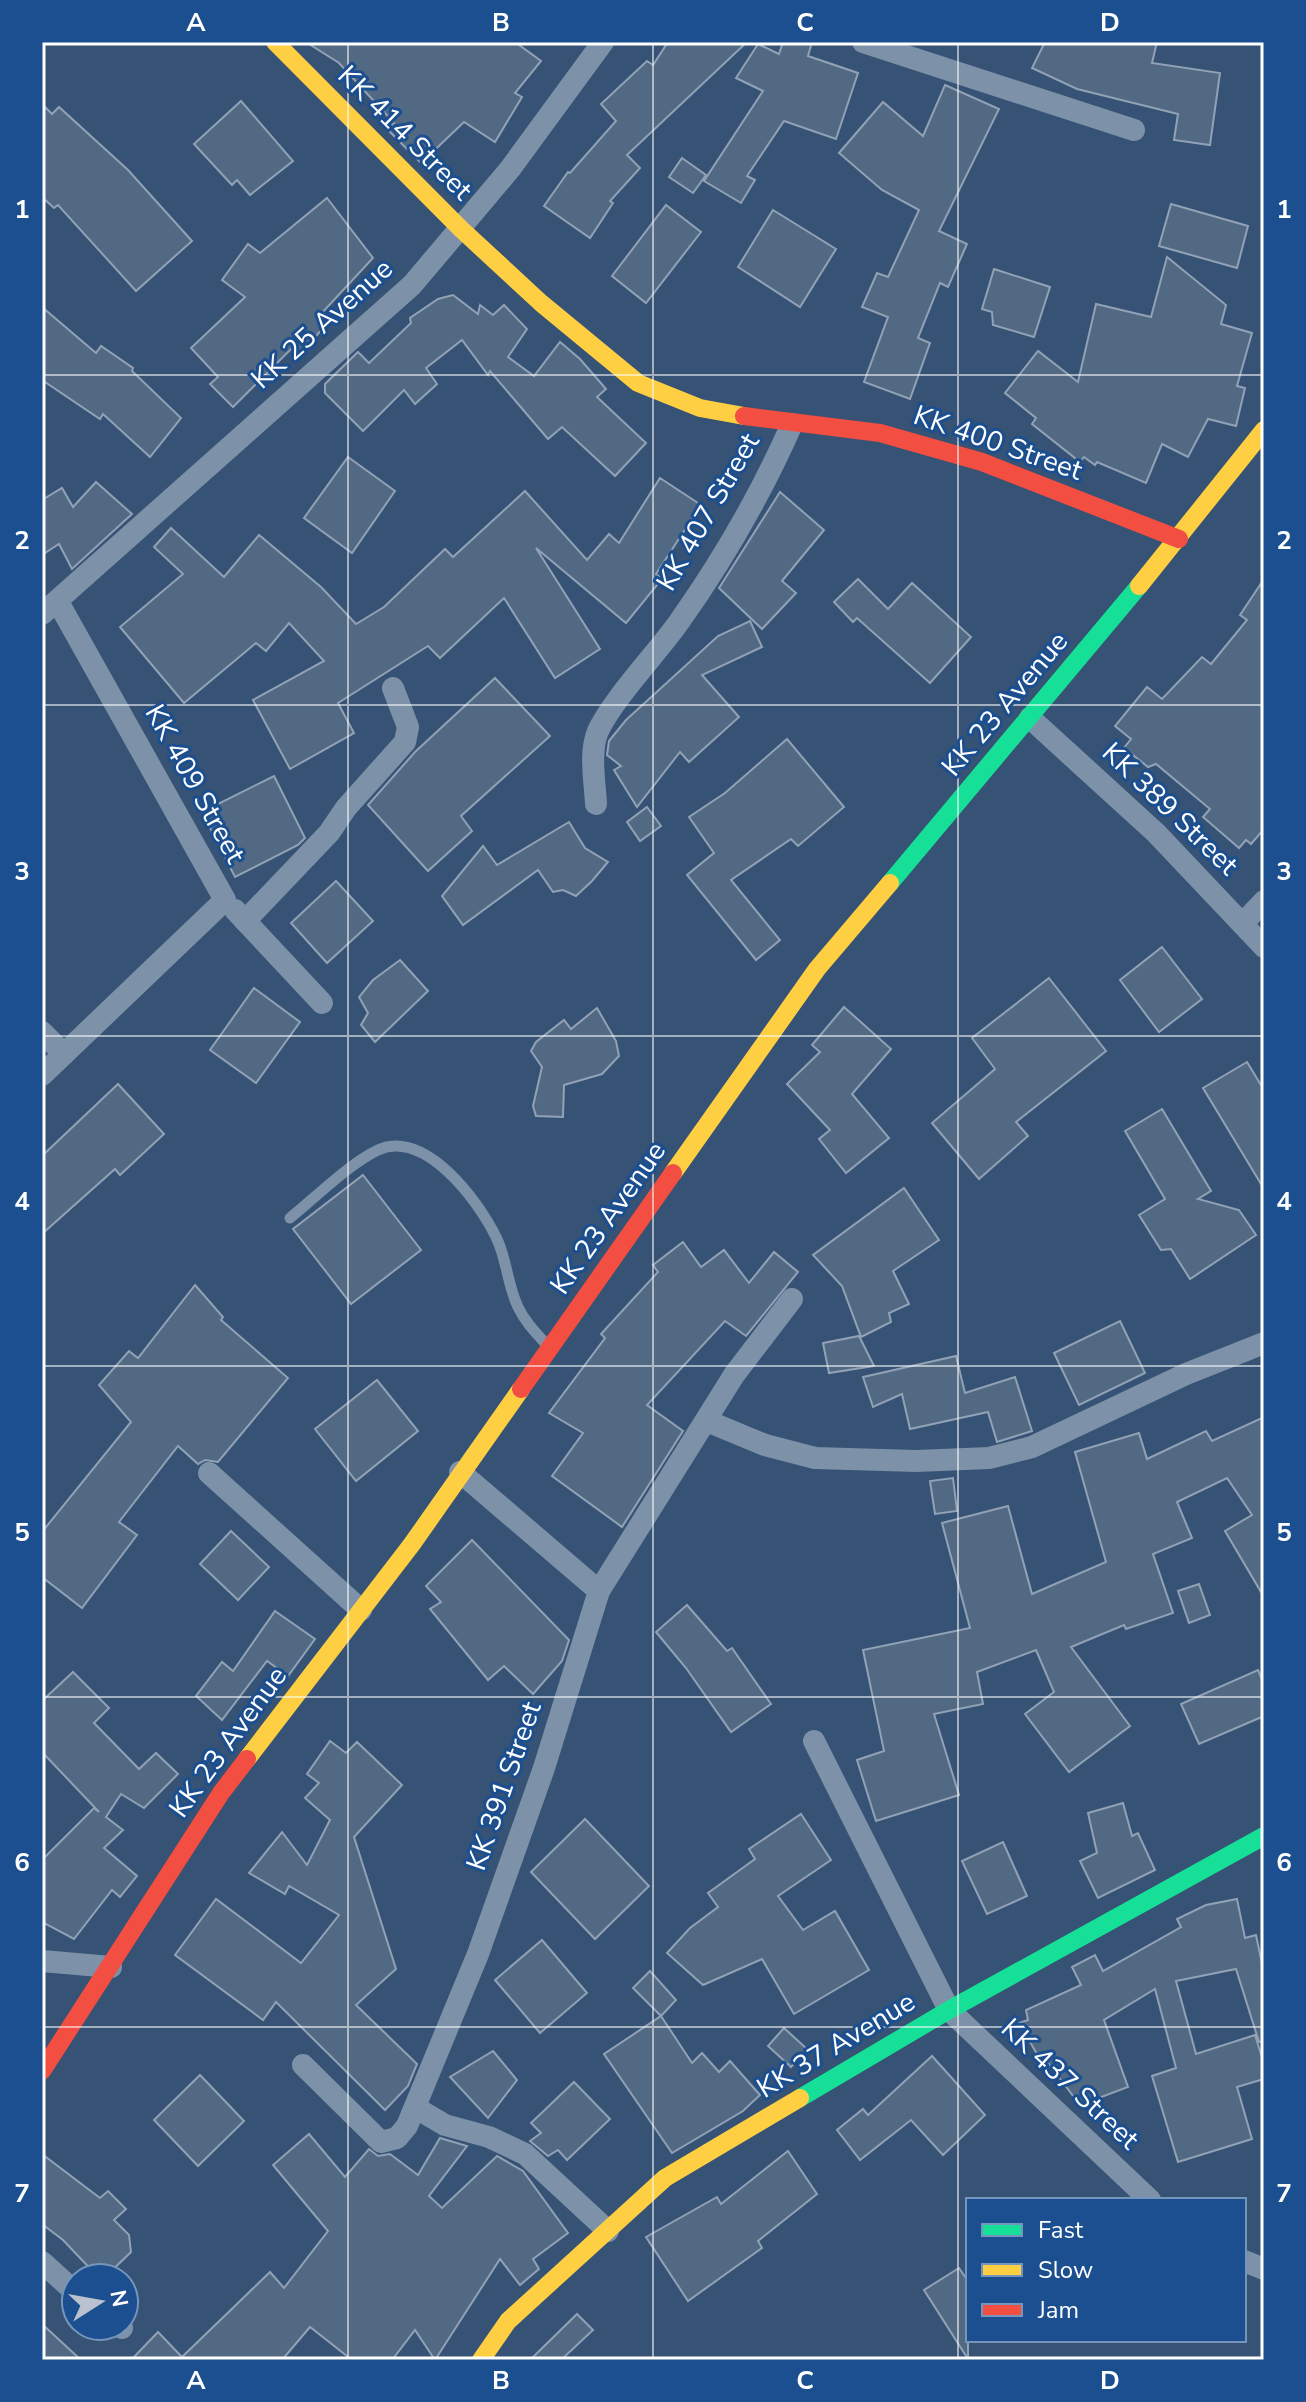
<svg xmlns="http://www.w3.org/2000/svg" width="1306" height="2402" viewBox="0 0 1306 2402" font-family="'Nunito Sans',sans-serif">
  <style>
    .building { fill: #526984; stroke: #92a2b6; stroke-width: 2 }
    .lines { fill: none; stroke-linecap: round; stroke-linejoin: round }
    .lane { stroke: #7d92a8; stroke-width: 11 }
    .street { stroke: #7d92a8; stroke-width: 22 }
    .fast { stroke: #16e098; stroke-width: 18 }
    .slow { stroke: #ffcf43; stroke-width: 18 }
    .jam { stroke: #f24e42; stroke-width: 18 }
    .grid { fill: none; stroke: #fff; stroke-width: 2; stroke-opacity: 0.55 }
    .labels { text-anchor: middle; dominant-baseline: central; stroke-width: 6; stroke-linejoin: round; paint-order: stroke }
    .street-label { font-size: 28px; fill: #fff; stroke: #1b4f8f }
    .neatline { fill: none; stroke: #fff; stroke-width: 3 }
    .grid-label { font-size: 26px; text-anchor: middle; font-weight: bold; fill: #fff }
  </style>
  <rect width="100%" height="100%" fill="#365274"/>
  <g class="building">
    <polygon points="306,42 515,42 541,61 515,93 522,97 495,142 464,122 421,163 387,129 394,123 339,63"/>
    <polygon points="668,42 747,42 627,155 640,168 610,201 613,203 590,238 544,206 568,172 570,173 616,121 601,104 647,61 653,65"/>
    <polygon points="783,42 812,42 808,56 858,73 836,139 784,121 747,176 755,180 741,203 704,181 763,91 736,78 758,44 779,54"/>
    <polygon points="1045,42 1157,42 1152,63 1220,73 1210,145 1174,140 1178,114 1077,89 1032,68"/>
    <polygon points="945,85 999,109 939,231 967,244 948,287 940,283 918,338 930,343 910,399 864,382 888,317 862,307 877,273 888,277 919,210 882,190 839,153 883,102 923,136"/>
    <polygon points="241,101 293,161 250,195 237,180 232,185 194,144"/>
    <polygon points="42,104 52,114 59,107 128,170 192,241 136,291 58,205 54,208 42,197"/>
    <polygon points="682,158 706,175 693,193 669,177"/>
    <polygon points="327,198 373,258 320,315 328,322 299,356 291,349 233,407 210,384 218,377 191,348 245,297 222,280 248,244 260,253"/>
    <polygon points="1171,204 1248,226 1237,268 1159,246"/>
    <polygon points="666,205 701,232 646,303 612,276"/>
    <polygon points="773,210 836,249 800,307 738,267"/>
    <polygon points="1167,257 1226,305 1221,324 1252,333 1237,386 1245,388 1236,426 1208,419 1188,457 1162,444 1146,483 1097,462 1095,465 1084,457 1080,462 1032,424 1036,418 1005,393 1038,351 1078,382 1096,304 1151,317"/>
    <polygon points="994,269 1050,287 1034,337 993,325 992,312 982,309"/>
    <polygon points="453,295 478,314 480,305 493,315 504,305 527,329 508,357 534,376 560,342 580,359 606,389 597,397 646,443 615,476 562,427 548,439 490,371 488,375 462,340 426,368 437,384 415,404 404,390 363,431 325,393 325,384 358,352 369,363 411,323 410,318 438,299"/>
    <polygon points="42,307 96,353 101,346 133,368 132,371 181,418 150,457 103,414 100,419 42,380"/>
    <polygon points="348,457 395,491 352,553 304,518"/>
    <polygon points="660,478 701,505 656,574 662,579 626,623 536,548 600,649 555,678 504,598 440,658 428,646 338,703 354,733 290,769 253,700 324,661 289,623 266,651 256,643 184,703 120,627 183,574 154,547 171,528 224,577 259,535 321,587 356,624 384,607 445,549 453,557 525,491 587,560 609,534 619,543"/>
    <polygon points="96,482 132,514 72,569 59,544 42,555 42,500 62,488 73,507"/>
    <polygon points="780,492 824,530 782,581 796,593 762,629 719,588"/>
    <polygon points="858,579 888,609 912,583 971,637 930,683 857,618 853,622 834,602"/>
    <polygon points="1264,579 1264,829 1251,844 1246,840 1239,848 1203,817 1210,809 1156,764 1148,767 1124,748 1131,739 1115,726 1147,687 1162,699 1202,657 1211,664 1247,620 1240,615"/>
    <polygon points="750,621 762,647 702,675 739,717 689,762 680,752 637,807 614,770 621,766 607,755 609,741 626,720 718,636"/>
    <polygon points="495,678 550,736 461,816 472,831 428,871 368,805 415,752"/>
    <polygon points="787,739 844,807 798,846 791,839 731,880 780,940 756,960 687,875 714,853 689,817 725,793"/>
    <polygon points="274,776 305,838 298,845 235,877 202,812"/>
    <polygon points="647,807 661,826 640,841 627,822"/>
    <polygon points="569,822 585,848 608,862 592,881 576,896 563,890 553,892 538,870 463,925 442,896 483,846 497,865"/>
    <polygon points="336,881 373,921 327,963 291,923"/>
    <polygon points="1162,947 1202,999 1159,1032 1120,980"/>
    <polygon points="400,960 428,991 375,1042 361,1025 368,1013 359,997 373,980"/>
    <polygon points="1049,978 1106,1051 1016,1122 1028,1136 979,1179 932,1123 995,1069 972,1038"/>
    <polygon points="254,988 300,1022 256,1083 210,1050"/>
    <polygon points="844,1007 891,1049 852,1094 889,1138 846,1173 819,1139 830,1130 787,1084 820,1052 812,1045"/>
    <polygon points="597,1008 616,1041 619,1056 602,1074 564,1085 563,1117 536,1116 533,1106 542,1067 531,1051 536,1042 564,1020 571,1029"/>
    <polygon points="1247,1062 1264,1090 1264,1189 1203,1088"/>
    <polygon points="118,1084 164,1134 120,1175 115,1169 42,1234 42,1156"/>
    <polygon points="1162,1109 1211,1191 1198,1199 1239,1210 1256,1235 1190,1279 1171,1249 1161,1250 1139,1215 1165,1199 1125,1131"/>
    <polygon points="363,1175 421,1250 351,1304 293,1229"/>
    <polygon points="904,1188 939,1240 893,1271 909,1304 889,1313 891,1322 861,1337 842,1286 813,1255"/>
    <polygon points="683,1242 701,1267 724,1250 749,1283 774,1252 798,1272 746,1336 725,1321 647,1405 683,1431 622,1527 552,1476 583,1433 549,1413 605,1338 601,1334 658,1272 653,1265"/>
    <polygon points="195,1285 223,1317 221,1320 288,1378 218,1462 205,1460 198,1464 178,1446 119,1522 137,1535 82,1608 42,1577 42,1532 131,1422 99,1385 129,1351 138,1358"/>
    <polygon points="1120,1321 1145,1373 1079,1405 1054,1353"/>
    <polygon points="859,1336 874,1366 829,1373 823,1343"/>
    <polygon points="956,1356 965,1393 1015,1377 1032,1431 997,1442 988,1412 910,1429 902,1394 873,1407 863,1377"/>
    <polygon points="377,1380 418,1431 356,1481 315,1429"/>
    <polygon points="1264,1417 1264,1597 1225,1531 1252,1515 1227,1478 1177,1502 1192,1538 1153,1554 1173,1613 1126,1629 1124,1625 1071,1647 1130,1726 1069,1772 1025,1714 1054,1692 1036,1650 977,1672 983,1704 934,1714 959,1795 876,1821 857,1760 884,1751 863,1650 970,1628 942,1523 1008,1506 1032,1594 1106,1562 1075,1452 1139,1433 1147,1459 1206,1431 1212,1441"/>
    <polygon points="953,1478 957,1511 935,1514 930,1481"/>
    <polygon points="231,1531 269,1567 238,1600 200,1564"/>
    <polygon points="472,1540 569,1640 562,1661 533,1694 504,1666 488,1680 430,1609 441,1602 426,1586"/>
    <polygon points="1199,1584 1210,1615 1189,1623 1178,1591"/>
    <polygon points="687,1605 727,1651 732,1648 771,1704 731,1732 686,1668 656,1632"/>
    <polygon points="275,1611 315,1639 288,1676 267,1661 222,1720 196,1696 222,1662 233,1671"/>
    <polygon points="1258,1670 1264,1684 1264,1716 1199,1744 1181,1704"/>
    <polygon points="73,1672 109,1708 94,1723 139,1769 156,1753 178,1774 144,1808 121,1794 106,1817 123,1830 104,1848 137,1876 120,1897 112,1890 74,1939 42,1922 42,1860 94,1808 99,1812 42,1752 42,1701"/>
    <polygon points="330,1741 346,1753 357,1742 402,1785 354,1837 396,1969 356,2005 417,2064 408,2086 385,2110 276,2002 263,2020 175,1955 216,1899 301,1963 339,1915 289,1886 285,1894 249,1873 282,1832 307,1865 330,1820 305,1798 319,1783 307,1774"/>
    <polygon points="1123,1803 1132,1836 1138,1833 1155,1870 1098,1898 1080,1861 1097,1853 1088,1813"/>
    <polygon points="801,1814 831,1860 778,1896 803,1930 835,1911 869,1970 794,2014 762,1959 703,1985 667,1953 690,1928 718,1907 708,1893 755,1859 749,1849"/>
    <polygon points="585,1819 649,1886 595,1939 531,1872"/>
    <polygon points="1003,1842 1027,1896 987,1914 962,1861"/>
    <polygon points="1237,1899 1245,1938 1256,1935 1264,1973 1264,2041 1259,2042 1236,1969 1176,1981 1196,2054 1255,2035 1264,2064 1264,2079 1237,2087 1252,2139 1178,2162 1152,2076 1176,2068 1155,1989 1104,2020 1128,2087 1080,2105 1045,2059 1041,2061 1019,2023 1028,2020 1026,2010 1081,1985 1072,1967 1095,1955 1103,1971 1181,1927 1177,1919 1206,1905"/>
    <polygon points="542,1940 587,1993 540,2033 495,1980"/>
    <polygon points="650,1971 676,2000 661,2016 633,1988"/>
    <polygon points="661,2016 692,2063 702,2053 719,2072 730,2061 760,2095 743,2111 672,2153 604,2054"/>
    <polygon points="784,2028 807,2049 791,2067 768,2046"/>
    <polygon points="493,2051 517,2080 488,2118 450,2077"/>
    <polygon points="932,2056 985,2115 943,2155 911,2120 860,2160 837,2130 863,2109 868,2115"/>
    <polygon points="200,2075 244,2121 198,2166 154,2120"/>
    <polygon points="574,2082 610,2119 567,2160 558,2150 548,2156 530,2141 541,2133 531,2123"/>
    <polygon points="309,2134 345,2177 369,2149 378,2156 390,2154 418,2175 440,2138 467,2146 429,2196 442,2208 497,2156 523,2171 568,2233 533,2259 539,2269 520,2285 500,2259 435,2360 415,2330 392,2360 352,2360 310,2327 282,2360 131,2360 158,2332 182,2357 270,2272 284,2288 328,2231 273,2165"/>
    <polygon points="788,2151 817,2194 758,2241 762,2248 688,2301 646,2237 717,2197 721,2204"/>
    <polygon points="42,2154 100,2198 108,2191 126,2209 114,2220 129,2235 131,2252 104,2278 99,2278 63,2240 42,2224"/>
    <polygon points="959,2268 968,2281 968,2359 924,2290"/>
    <polygon points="577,2314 593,2330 561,2360 530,2360"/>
    <polygon points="42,2324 81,2360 42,2360"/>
  </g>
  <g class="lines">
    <path class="lane" d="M290 1218C315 1198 350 1163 378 1150 425 1129 478 1200 496 1237 507 1259 507 1284 518 1307 525 1322 536 1333 548 1346"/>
    <g class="street">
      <polyline points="863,42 1134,130"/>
      <polyline points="42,614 412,285 510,169 603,42"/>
      <polyline points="1030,718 1156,833 1264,947"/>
      <path d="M596 804C595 782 589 752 598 731 613 699 657 653 679 622 723 560 761 494 792 424"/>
      <polyline points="235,910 322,1003"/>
      <polyline points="245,921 329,833 346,808 405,742 408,727 393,688"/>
      <polyline points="1243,923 1264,901"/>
      <polyline points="42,1032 64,1054"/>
      <polyline points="42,1075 225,900 58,602"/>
      <polyline points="707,1421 765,1445 815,1458 916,1461 989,1458 1032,1447 1186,1374 1264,1343"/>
      <polyline points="460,1472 599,1591"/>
      <polyline points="209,1473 361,1610"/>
      <polyline points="814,1741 949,2010 1150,2200"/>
      <polyline points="42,1961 111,1967"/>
      <polyline points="303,2065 381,2142 397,2138 407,2126 478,1954 544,1768 599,1591 734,1375 792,1299"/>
      <polyline points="416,2108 445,2125 489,2137 525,2154 608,2231"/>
      <polyline points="1244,2261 1264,2269"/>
      <polyline points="42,2262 76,2293"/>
      <polyline points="120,2326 122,2328"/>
    </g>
    <g class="fast">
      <polyline points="890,883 1139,586"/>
      <polyline points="800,2098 949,2010 1264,1836"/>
    </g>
    <g class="slow">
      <polyline points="275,42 461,229 541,303 638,383 700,408 744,416"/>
      <polyline points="1139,586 1264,430"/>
      <polyline points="673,1173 817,969 890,883"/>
      <polyline points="247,1759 412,1544 521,1389"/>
      <polyline points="481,2360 508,2321 665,2178 800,2098"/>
    </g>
    <g class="jam">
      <polyline points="744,416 880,433 982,462 1179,539"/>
      <polyline points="521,1389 673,1173"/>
      <polyline points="42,2071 221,1793 247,1759"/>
    </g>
  </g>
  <path class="grid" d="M348 42V2360M653 42V2360M958 42V2360M42 375H1264M42 705H1264M42 1036H1264M42 1366H1264M42 1697H1264M42 2027H1264"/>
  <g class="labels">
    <g class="street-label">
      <text transform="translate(405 133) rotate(45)">KK 414 Street</text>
      <text transform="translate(322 324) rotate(-42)">KK 25 Avenue</text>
      <text transform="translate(998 443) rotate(19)">KK 400 Street</text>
      <text transform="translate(708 512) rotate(-60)">KK 407 Street</text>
      <text transform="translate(1005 704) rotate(-50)">KK 23 Avenue</text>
      <text transform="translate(195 784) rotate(61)">KK 409 Street</text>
      <text transform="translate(1170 809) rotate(44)">KK 389 Street</text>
      <text transform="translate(608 1218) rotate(-55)">KK 23 Avenue</text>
      <text transform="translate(228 1742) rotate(-54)">KK 23 Avenue</text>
      <text transform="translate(504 1786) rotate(-71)">KK 391 Street</text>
      <text transform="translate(836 2045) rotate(-31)">KK 37 Avenue</text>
      <text transform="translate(1070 2084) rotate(43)">KK 437 Street</text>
    </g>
  </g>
  <rect width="1306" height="2402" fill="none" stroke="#1b4f8f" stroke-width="88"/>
  <rect x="966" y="2198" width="280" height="144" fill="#1b4f8f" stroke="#7695bc" stroke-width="2"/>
  <rect x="982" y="2224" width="40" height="12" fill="#16e098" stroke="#7695bc" stroke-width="2"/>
  <text x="1038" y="2238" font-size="24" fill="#ffffff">Fast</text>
  <rect x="982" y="2264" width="40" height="12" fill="#ffcf43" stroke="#7695bc" stroke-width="2"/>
  <text x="1038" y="2278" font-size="24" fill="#ffffff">Slow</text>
  <rect x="982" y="2304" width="40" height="12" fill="#f24e42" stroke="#7695bc" stroke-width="2"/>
  <text x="1038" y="2318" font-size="24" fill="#ffffff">Jam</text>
  <g transform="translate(100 2302) rotate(79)"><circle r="38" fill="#1b4f8f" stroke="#7695bc" stroke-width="2"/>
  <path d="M0-6L14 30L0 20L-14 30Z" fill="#b9c2ce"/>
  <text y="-12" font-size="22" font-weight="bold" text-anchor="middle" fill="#ffffff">N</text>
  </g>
  <rect x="44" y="44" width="1218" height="2314" class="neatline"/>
  <g class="grid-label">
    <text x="196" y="31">A</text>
    <text x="501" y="31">B</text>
    <text x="805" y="31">C</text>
    <text x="1110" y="31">D</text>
    <text x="22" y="218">1</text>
    <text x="1284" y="218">1</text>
    <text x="22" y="549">2</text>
    <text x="1284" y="549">2</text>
    <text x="22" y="880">3</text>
    <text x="1284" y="880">3</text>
    <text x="22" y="1210">4</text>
    <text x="1284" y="1210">4</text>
    <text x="22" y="1541">5</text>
    <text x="1284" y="1541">5</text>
    <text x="22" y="1871">6</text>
    <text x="1284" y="1871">6</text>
    <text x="22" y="2202">7</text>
    <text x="1284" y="2202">7</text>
    <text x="196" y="2389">A</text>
    <text x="501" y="2389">B</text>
    <text x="805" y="2389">C</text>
    <text x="1110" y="2389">D</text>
  </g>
</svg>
